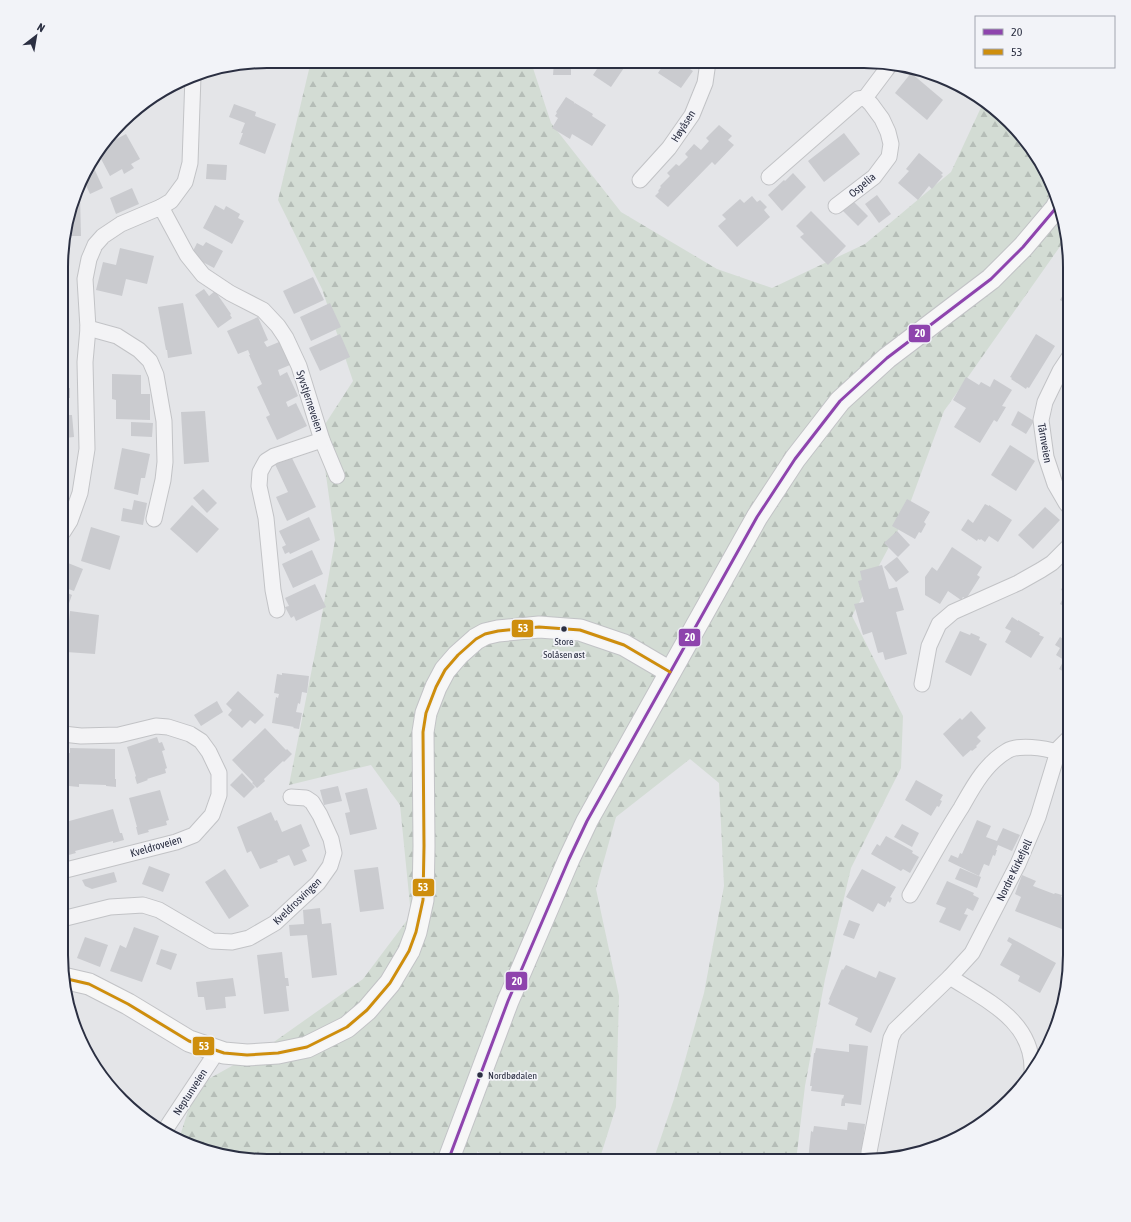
<svg xmlns="http://www.w3.org/2000/svg" width="1131" height="1222" viewBox="0 0 1131 1222" font-family="'Asap Condensed',sans-serif">
  <style>
    .forest { fill: url(#forest-firs) }
    .building { fill: #cacbcf }
    .lines { fill: none; stroke-linecap: round; stroke-linejoin: round }
    .street-casing { stroke: #c2c3c6; stroke-width: 17 }
    .secondary-casing { stroke: #c2c3c6; stroke-width: 23 }
    .street { stroke: #f3f3f5; stroke-width: 15 }
    .secondary { stroke: #f7f7f7; stroke-width: 21 }
    .bus-1-casing { stroke: #f2f3f8; stroke-width: 6 }
    .bus-2-casing { stroke: #f2f3f8; stroke-width: 6 }
    .bus-1 { stroke: #8e44ad; stroke-width: 3 }
    .bus-2 { stroke: #ce8e0d; stroke-width: 3 }
    .bus-dot { fill: #2b2f42; stroke: #f2f3f8; stroke-width: 1.5 }
    .labels { text-anchor: middle; dominant-baseline: central; stroke-width: 3.5; stroke-linejoin: round; paint-order: stroke }
    .bus-label { font-size: 10px; fill: #2b2f42; stroke: #f2f3f8 }
    .street-label { font-size: 11px; fill: #2b2f42; stroke: #f2f3f8 }
    .rim { fill: none; stroke: #2b2f42; stroke-width: 2 }
    .line-badge { stroke: #f2f3f8; stroke-width: 1.5 }
    .badge-label { font-size: 11px; text-anchor: middle; font-weight: bold; fill: #fff }
  </style>
  <defs>
    <pattern id="forest-firs" width="22" height="20" patternUnits="userSpaceOnUse"><rect width="22" height="20" fill="#d3dcd4"/><path d="M5 1l3.5 6h-7zM16 11l3.5 6h-7z" fill="#b5bdb7"/></pattern>
  </defs>
  <rect width="100%" height="100%" fill="#e4e5e8"/>
  <polygon class="forest" points="311,61 531,62 551,123 621,212 717,269 772,288 865,244 951,172 984,101 1035,153 1059,201 1066,238 944,411 905,517 852,616 903,716 901,768 851,868 825,979 805,1086 796,1161 653,1161 674,1099 704,993 724,886 719,783 690,759 616,817 596,889 619,996 616,1107 599,1161 492,1161 477,1151 477,1161 254,1161 213,1154 179,1139 196,1086 271,1044 363,979 411,915 400,805 371,765 289,785 317,643 335,540 320,432 353,381 322,289 278,200"/>
  <g class="building">
    <polygon points="554,62 582,62 580,64 571,65 571,75 553,75"/>
    <polygon points="599,62 628,62 611,87 593,75 601,63"/>
    <polygon points="655,62 679,62 693,71 681,88 658,73 662,67"/>
    <polygon points="915,68 930,72 931,72 926,78"/>
    <polygon points="911,73 943,100 927,120 895,93"/>
    <polygon points="566,97 574,102 575,104 575,103 593,114 592,116 606,125 592,146 572,134 570,139 552,128 558,118 555,116 557,113 556,112"/>
    <polygon points="234,104 256,112 255,116 276,124 265,154 239,144 243,133 241,133 245,123 229,117"/>
    <polygon points="719,125 732,136 728,140 734,145 715,165 712,162 668,207 655,196 659,192 658,191 661,187 660,186 670,176 667,173 676,164 679,166 688,157 685,154 694,144 701,150 709,141 706,138"/>
    <polygon points="844,133 860,154 824,182 808,161"/>
    <polygon points="126,134 140,159 131,164 134,168 124,174 122,169 110,176 98,153 103,146"/>
    <polygon points="919,153 943,173 941,175 943,176 932,189 929,186 918,200 898,183 909,171 906,169"/>
    <polygon points="207,164 227,165 226,180 206,179"/>
    <polygon points="93,166 103,188 90,194 83,179 87,168"/>
    <polygon points="793,173 806,187 782,211 768,195 784,180 785,181"/>
    <polygon points="132,188 139,204 116,214 110,198"/>
    <polygon points="877,195 891,214 879,223 865,204"/>
    <polygon points="77,196 80,196 81,236 65,236 65,227"/>
    <polygon points="752,196 757,202 760,200 767,207 764,210 770,217 737,247 718,226 726,219 722,215 740,199 744,203"/>
    <polygon points="852,200 868,216 858,226 842,210"/>
    <polygon points="215,205 224,210 226,206 240,214 238,218 244,221 232,244 203,228"/>
    <polygon points="811,211 846,246 828,265 800,237 804,234 796,226"/>
    <polygon points="206,242 223,251 214,268 197,259 198,256 192,253 197,243 203,246"/>
    <polygon points="120,248 154,256 147,284 126,279 122,296 96,290 103,262 116,265"/>
    <polygon points="313,277 324,300 294,314 283,291"/>
    <polygon points="1070,283 1070,306 1060,300"/>
    <polygon points="204,289 209,296 215,291 231,314 230,315 232,318 218,328 195,295"/>
    <polygon points="183,303 192,354 168,358 167,350 166,350 158,307"/>
    <polygon points="330,303 341,327 311,341 300,317"/>
    <polygon points="258,317 268,340 264,342 267,347 279,342 290,365 278,370 280,376 287,372 298,396 286,402 288,407 296,403 307,426 277,440 266,417 270,415 257,387 262,384 249,355 250,355 248,350 238,354 227,331"/>
    <polygon points="340,334 350,357 320,371 309,348"/>
    <polygon points="1036,334 1055,346 1029,388 1027,387 1026,389 1011,379 1012,378 1010,377"/>
    <polygon points="112,374 141,375 141,394 150,394 150,420 116,419 116,400 112,399"/>
    <polygon points="966,377 979,385 981,382 990,387 994,379 1012,390 1002,406 1006,407 997,422 994,420 980,443 954,427 966,408 953,400"/>
    <rect x="64" y="388" width="6" height="10"/>
    <polygon points="205,411 209,462 184,464 181,412"/>
    <polygon points="1018,411 1034,421 1026,434 1011,425"/>
    <polygon points="64,415 72,415 74,437 64,438"/>
    <polygon points="131,422 153,423 152,437 131,436"/>
    <polygon points="1010,445 1035,461 1016,491 991,475"/>
    <polygon points="122,448 150,454 145,478 141,478 138,495 114,489"/>
    <polygon points="290,454 316,507 287,521 276,497 288,492 274,462"/>
    <polygon points="203,489 217,503 207,513 193,498"/>
    <polygon points="907,499 930,512 924,522 926,524 921,533 919,532 915,539 892,526"/>
    <polygon points="134,500 147,503 143,525 121,521 123,508 132,510"/>
    <polygon points="985,504 989,506 989,505 1012,520 998,542 989,536 985,542 981,539 980,540 978,539 977,541 961,530 968,519 973,523"/>
    <polygon points="192,505 219,529 197,553 170,529"/>
    <polygon points="1045,507 1060,520 1033,549 1018,535"/>
    <polygon points="309,517 320,540 290,554 289,552 285,554 282,547 286,545 279,531"/>
    <polygon points="91,527 120,536 110,570 81,561"/>
    <polygon points="897,531 910,545 898,557 884,543"/>
    <polygon points="952,547 982,567 977,575 980,577 966,599 963,597 961,600 948,591 940,604 925,595 925,577 932,567 937,571"/>
    <polygon points="312,550 323,574 293,588 282,564"/>
    <polygon points="897,557 909,572 896,582 884,567"/>
    <polygon points="63,561 83,569 74,591 63,587"/>
    <polygon points="882,565 889,589 897,587 904,610 896,612 907,654 885,660 883,652 878,653 872,632 863,635 854,604 864,602 858,581 862,580 860,571"/>
    <polygon points="1066,579 1070,581 1070,609 1060,604 1066,592 1061,590"/>
    <polygon points="315,584 326,607 296,621 294,616 291,618 285,607 289,606 285,598"/>
    <polygon points="63,591 72,595 68,606 63,604"/>
    <polygon points="70,611 99,615 95,654 66,652"/>
    <polygon points="1012,617 1018,621 1018,620 1040,633 1039,635 1044,637 1031,658 1005,642 1011,631 1005,628"/>
    <polygon points="960,631 970,635 971,633 980,637 979,640 987,644 971,676 945,662"/>
    <polygon points="1070,634 1070,675 1059,669 1064,660 1056,655 1060,648 1055,645 1060,637 1065,640"/>
    <polygon points="282,673 309,676 307,693 302,692 300,704 298,703 296,712 302,713 299,729 293,728 294,727 272,723 276,697 278,698 279,694 274,693 277,674 282,675"/>
    <polygon points="238,691 264,715 255,724 250,720 242,728 228,715 232,710 226,704"/>
    <polygon points="217,701 223,712 201,726 194,715"/>
    <polygon points="971,711 986,728 977,737 981,741 976,746 977,747 972,751 971,750 963,757 943,734 960,718 962,720"/>
    <polygon points="265,728 286,750 287,749 292,754 284,762 283,761 264,779 265,781 257,788 252,783 253,782 232,760"/>
    <polygon points="157,737 159,743 162,742 165,750 162,751 167,768 165,769 166,773 147,779 148,780 137,784 135,777 136,776 127,747"/>
    <polygon points="70,748 115,749 115,779 116,779 116,787 106,786 106,785 79,784 79,787 69,786 69,779 65,779 64,788 62,788 62,770 65,753 70,753"/>
    <polygon points="242,773 255,787 244,798 230,785"/>
    <polygon points="916,780 943,795 940,800 942,801 939,807 937,806 931,816 905,800"/>
    <polygon points="338,786 342,801 324,805 320,790"/>
    <polygon points="367,788 377,829 350,835 345,813 350,812 345,793"/>
    <polygon points="160,790 169,820 166,821 167,825 148,830 149,832 138,835 136,827 137,827 129,798"/>
    <polygon points="113,809 120,833 122,833 124,840 113,843 113,841 75,851 76,853 65,856 63,849 65,849 62,837 62,823"/>
    <polygon points="271,812 275,821 277,820 282,832 301,824 310,846 302,850 307,861 294,866 289,855 277,860 278,862 260,869 251,851 247,853 237,827"/>
    <polygon points="977,820 991,826 986,837 997,841 1003,828 1020,835 1012,851 998,845 996,850 997,850 995,856 993,855 989,866 984,864 979,876 948,861 951,855 958,858 960,853 962,854"/>
    <polygon points="902,824 919,833 912,847 894,837"/>
    <polygon points="886,836 913,851 912,853 919,857 910,873 903,869 901,871 871,854 877,844 880,846"/>
    <polygon points="149,866 170,874 163,892 142,884"/>
    <polygon points="378,867 384,909 360,912 354,870"/>
    <polygon points="960,868 981,877 977,888 955,879"/>
    <polygon points="225,869 249,906 229,919 205,882"/>
    <polygon points="862,869 896,887 890,897 892,898 890,903 888,901 885,907 878,903 873,912 846,897"/>
    <polygon points="114,872 117,882 92,889 85,886 82,880"/>
    <polygon points="1022,875 1036,881 1033,886 1054,894 1055,893 1062,895 1061,897 1070,900 1070,921 1066,919 1062,929 1015,911 1021,897 1015,894"/>
    <polygon points="947,881 974,893 973,895 979,898 973,911 967,908 964,914 968,915 960,931 939,922 946,908 936,904"/>
    <polygon points="320,908 322,924 331,923 337,975 312,978 307,935 290,936 289,925 304,924 303,910"/>
    <polygon points="849,920 860,924 854,939 843,935"/>
    <polygon points="134,927 159,936 142,982 110,971 120,945 126,948"/>
    <polygon points="85,937 108,945 100,967 77,958"/>
    <polygon points="1009,937 1056,963 1040,993 1018,981 1020,976 1000,965 1012,944 1007,941"/>
    <polygon points="161,949 177,954 171,970 156,964"/>
    <polygon points="282,952 285,978 288,978 289,986 286,986 289,1011 264,1014 257,955"/>
    <polygon points="846,965 876,978 879,971 896,978 871,1033 855,1025 858,1018 828,1004 830,1000 829,999 842,969 843,970"/>
    <polygon points="233,978 236,996 225,997 226,1008 206,1010 204,997 198,997 196,982"/>
    <polygon points="1066,991 1063,1009 1057,1022 1051,1019"/>
    <polygon points="849,1044 868,1046 861,1105 845,1103 845,1106 841,1106 842,1098 843,1099 844,1095 811,1091 812,1086 810,1086 814,1053 815,1053 816,1048 849,1052"/>
    <polygon points="848,1122 865,1124 861,1161 808,1161 811,1131 813,1132 814,1126 847,1130"/>
    <polygon points="179,1134 191,1142 189,1144 176,1138"/>
  </g>
  <g class="lines">
    <g class="street-casing">
      <g id="street">
        <polyline points="769,177 858,99 865,98 886,70 891,63"/>
        <polyline points="640,180 669,148 692,115 705,83 708,62"/>
        <polyline points="836,206 874,177 889,157 891,144 888,132 882,119 871,104 865,98"/>
        <polyline points="161,207 171,201 185,182 190,163 193,76"/>
        <polyline points="88,328 117,336 139,350 150,361 156,375 164,421 165,462 163,480 154,519"/>
        <polyline points="1070,356 1060,371 1045,402 1041,420 1046,457 1055,484 1066,503 1070,508"/>
        <polyline points="63,532 70,521 80,493 87,449 85,362 88,328 85,279 89,259 95,245 103,236 121,224 161,207 187,255 203,275 230,293 263,310 278,326 286,338 299,366 322,440 337,476"/>
        <polyline points="277,610 273,590 266,518 259,486 260,472 266,461 274,456 322,440"/>
        <polyline points="922,684 929,646 939,624 953,612 1018,583 1041,570 1052,563 1070,545"/>
        <polyline points="62,871 176,842 194,835 212,815 219,795 219,773 209,752 201,741 190,734 168,727 156,726 119,735 81,736 63,734"/>
        <path d="M910 895C927 866 943 836 961 808 973 787 985 764 1007 751 1018 744 1045 748 1057 752"/>
        <polyline points="62,919 110,907 143,905 159,910 212,941 232,942 249,938 275,923 318,883 330,866 334,853 331,839 320,815 312,802 306,798 291,797"/>
        <path d="M1032 1072C1034 1021 987 1001 950 977L972 953 1018 864 1038 817 1059 748 1070 737"/>
        <polyline points="163,1133 214,1056 216,1050"/>
        <polyline points="869,1161 869,1152 891,1038 895,1030 950,977"/>
      </g>
    </g>
    <g class="secondary-casing">
      <g id="secondary">
        <polyline points="63,978 89,984 128,1004 189,1041 224,1053 247,1055 278,1053 307,1047 347,1027 367,1010 390,983 409,951 416,932 423,900 424,846 423,732 426,713 436,687 445,670 458,655 476,639 485,634 498,631 539,627 580,630 624,645 670,672"/>
        <polyline points="448,1161 508,1001 569,859 587,821 757,517 795,459 840,401 887,358 991,279 1023,247 1056,208 1059,202"/>
      </g>
    </g>
    <use href="#street" class="street"/>
    <use href="#secondary" class="secondary"/>
    <g class="bus-1-casing">
      <polyline id="bus-1" points="448,1161 508,1001 569,859 587,821 757,517 795,459 840,401 887,358 991,279 1023,247 1056,208 1059,202"/>
    </g>
    <g class="bus-2-casing">
      <polyline id="bus-2" points="63,978 89,984 128,1004 189,1041 224,1053 247,1055 278,1053 307,1047 347,1027 367,1010 390,983 409,951 416,932 423,900 424,846 423,732 426,713 436,687 445,670 458,655 476,639 485,634 498,631 539,627 580,630 624,645 670,672"/>
    </g>
    <use href="#bus-1" class="bus-1"/>
    <use href="#bus-2" class="bus-2"/>
  </g>
  <g class="bus-dot">
    <circle cx="564" cy="629" r="3.5"/>
    <circle cx="480" cy="1075" r="3.5"/>
  </g>
  <g class="labels">
    <g class="bus-label">
      <text x="564" y="641">Store<tspan x="564" dy="13">Solåsen øst</tspan></text>
      <text x="488" y="1075" text-anchor="start">Nordbødalen</text>
    </g>
    <g class="street-label">
      <text transform="translate(683 126) rotate(-58)">Høyåsen</text>
      <text transform="translate(862 185) rotate(-40)">Ospelia</text>
      <text transform="translate(310 401) rotate(72)">Syvstjerneveien</text>
      <text transform="translate(1045 443) rotate(80)">Tårnveien</text>
      <text transform="translate(156 846) rotate(-16)">Kveldroveien</text>
      <text transform="translate(1014 870) rotate(-64)">Nordre Kirkefjell</text>
      <text transform="translate(297 901) rotate(-44)">Kveldrosvingen</text>
      <text transform="translate(190 1092) rotate(-57)">Neptunveien</text>
    </g>
  </g>
  <path d="M0 0H1131V1222H0ZM267 68H864A199 199 0 0 1 1063 267V955A199 199 0 0 1 864 1154H267A199 199 0 0 1 68 955V267A199 199 0 0 1 267 68Z" fill="#f2f3f8" fill-rule="evenodd"/>
  <path class="rim" d="M267 68H864A199 199 0 0 1 1063 267V955A199 199 0 0 1 864 1154H267A199 199 0 0 1 68 955V267A199 199 0 0 1 267 68Z"/>
  <g class="line-badge">
    <rect x="908" y="324" width="23" height="19" rx="4" fill="#8e44ad"/>
    <rect x="511" y="619" width="23" height="19" rx="4" fill="#ce8e0d"/>
    <rect x="678" y="628" width="23" height="19" rx="4" fill="#8e44ad"/>
    <rect x="412" y="878" width="23" height="19" rx="4" fill="#ce8e0d"/>
    <rect x="505" y="971" width="23" height="20" rx="4" fill="#8e44ad"/>
    <rect x="192" y="1036" width="23" height="20" rx="4" fill="#ce8e0d"/>
  </g>
  <g class="badge-label">
    <text x="920" y="337">20</text>
    <text x="523" y="632">53</text>
    <text x="690" y="641">20</text>
    <text x="423" y="891">53</text>
    <text x="517" y="985">20</text>
    <text x="204" y="1050">53</text>
  </g>
  <rect x="975" y="16" width="140" height="52" fill="#f2f3f8" stroke="#a2a5af"/>
  <rect x="983" y="29" width="20" height="6" fill="#8e44ad" stroke="#a2a5af"/>
  <text x="1011" y="36" font-size="12" fill="#2b2f42">20</text>
  <rect x="983" y="49" width="20" height="6" fill="#ce8e0d" stroke="#a2a5af"/>
  <text x="1011" y="56" font-size="12" fill="#2b2f42">53</text>
  <g transform="translate(36 36) rotate(31)" stroke="#f2f3f8" stroke-width="3" paint-order="stroke">
  <path d="M0-3L7 15L0 10L-7 15Z" fill="#2b2f42"/>
  <text y="-6" font-size="11" font-weight="bold" text-anchor="middle" fill="#2b2f42">N</text>
  </g>
</svg>
